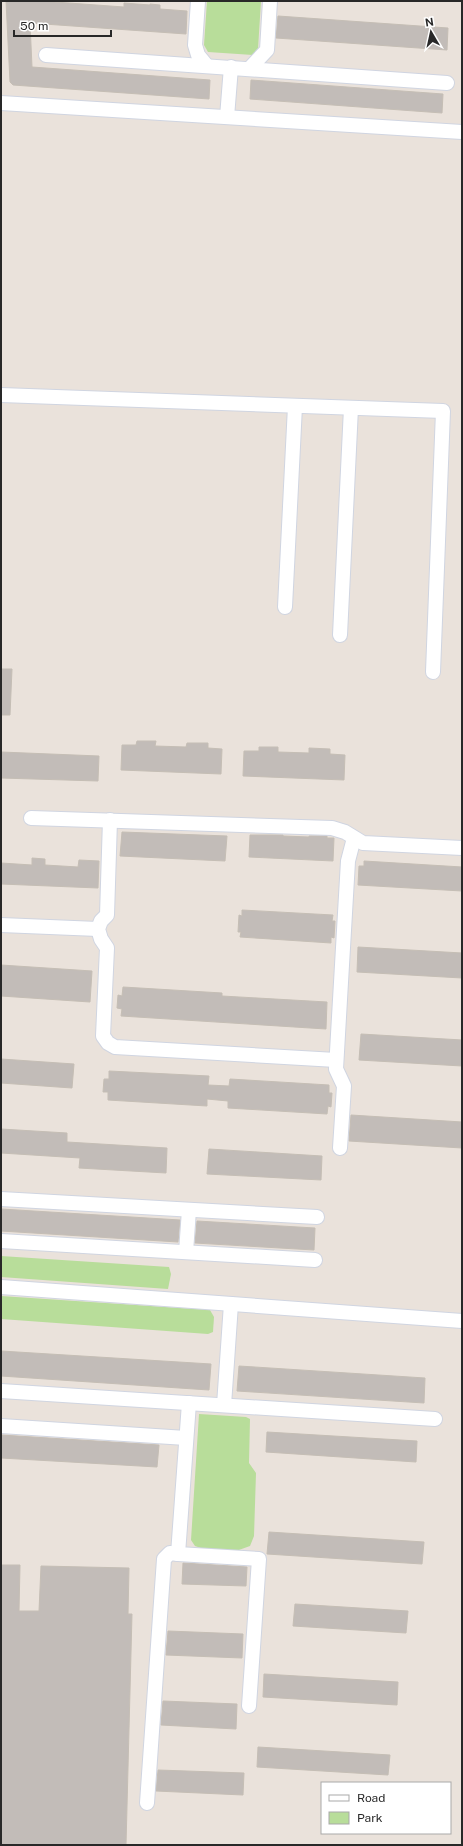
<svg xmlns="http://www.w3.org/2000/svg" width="463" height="1846" viewBox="0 0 463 1846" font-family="'Public Sans',sans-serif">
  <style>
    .green { fill: #b8dd9a }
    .building { fill: #c2bcb8; stroke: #c5beb5 }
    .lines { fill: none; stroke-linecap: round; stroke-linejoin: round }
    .minor-casing { stroke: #d0d5e1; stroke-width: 16 }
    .minor { stroke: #fff; stroke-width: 14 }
  </style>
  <rect width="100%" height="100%" fill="#eae2db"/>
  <g class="green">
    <polygon points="207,1 261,1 258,49 253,55 208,52 204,45"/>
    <polygon points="1,1256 169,1267 171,1274 168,1289 1,1277"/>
    <polygon points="1,1296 210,1310 214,1317 213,1332 208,1334 1,1319"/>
    <polygon points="199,1414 246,1417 250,1419 249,1463 256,1473 254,1536 250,1546 236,1551 204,1549 195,1546 191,1540"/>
  </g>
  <g class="building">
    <polygon points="6,1 41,1 124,7 124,3 150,5 150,4 160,5 160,9 187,11 186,34 30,23 32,67 210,80 209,99 13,85 10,82"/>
    <polygon points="278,16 448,28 447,50 276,38"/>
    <polygon points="251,80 443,94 442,113 250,99"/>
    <polygon points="1,669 12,669 10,715 1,715"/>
    <polygon points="137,741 156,741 155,746 186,747 187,743 208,743 208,748 222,749 221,774 121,770 122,745 136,745"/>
    <polygon points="259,747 278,747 278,752 309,753 309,748 330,749 330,754 345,755 344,780 243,776 244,751 259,751"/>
    <polygon points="1,752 99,756 98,781 1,778"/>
    <polygon points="122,832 227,836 225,861 120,856"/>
    <polygon points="250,835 283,835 283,836 309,837 309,836 327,836 327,838 334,838 333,861 249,857"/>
    <polygon points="32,858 45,859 45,865 78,867 79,860 99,861 98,888 1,884 1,863 32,865"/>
    <polygon points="364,861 462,867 462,891 358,885 359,866 364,866"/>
    <polygon points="242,910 333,915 332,921 335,921 334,938 331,937 331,943 240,937 241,932 238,932 239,915 242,916"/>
    <polygon points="358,947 462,953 462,978 357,972"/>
    <polygon points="1,965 92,971 90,1002 1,996"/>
    <polygon points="123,987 222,993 222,996 327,1002 326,1029 121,1016 122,1009 117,1008 118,995 122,996"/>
    <polygon points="361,1034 462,1040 462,1066 359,1060"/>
    <polygon points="1,1059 74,1064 72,1088 1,1083"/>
    <polygon points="109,1071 209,1076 208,1085 229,1086 230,1079 329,1085 329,1093 332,1093 331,1107 328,1106 327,1114 228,1108 228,1101 207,1099 207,1106 108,1100 108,1092 103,1092 104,1079 109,1079"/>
    <polygon points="351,1115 462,1122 462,1148 349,1141"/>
    <polygon points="1,1129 67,1133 67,1142 167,1148 166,1173 79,1168 80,1158 1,1153"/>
    <polygon points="209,1149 322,1156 321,1180 207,1174"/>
    <polygon points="1,1209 180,1220 178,1242 1,1231"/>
    <polygon points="197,1221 315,1228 314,1250 195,1243"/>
    <polygon points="1,1351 211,1364 209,1390 1,1376"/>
    <polygon points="239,1366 425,1378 424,1403 237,1391"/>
    <polygon points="267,1432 417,1441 416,1462 266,1452"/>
    <polygon points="1,1435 159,1445 157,1467 1,1458"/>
    <polygon points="269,1532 424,1542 422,1564 267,1554"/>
    <polygon points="183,1563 247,1567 246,1586 182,1584"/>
    <polygon points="1,1565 20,1565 19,1611 39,1611 41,1566 129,1568 128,1614 132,1614 126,1845 1,1845"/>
    <polygon points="295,1604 408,1611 406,1633 293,1626"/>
    <polygon points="168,1631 243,1634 242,1658 166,1655"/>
    <polygon points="264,1674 398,1682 397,1705 263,1697"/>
    <polygon points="163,1701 237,1704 236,1729 161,1725"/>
    <polygon points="258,1747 390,1755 388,1775 257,1767"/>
    <polygon points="158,1770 244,1773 243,1795 156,1791"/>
  </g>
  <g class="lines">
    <g class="minor-casing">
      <g id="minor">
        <polyline points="198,1 195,45 198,55 207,66"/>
        <polyline points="46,55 447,83"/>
        <polyline points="249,69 267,50 270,1"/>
        <polyline points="1,103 462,132"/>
        <polyline points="227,117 231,67"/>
        <polyline points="1,395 443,411 433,672"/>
        <polyline points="285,607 295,406"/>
        <polyline points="340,635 351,408"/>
        <polyline points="31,818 332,828 345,832 363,843 462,848"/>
        <polyline points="110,820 107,915 101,921 98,929 101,939 107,948 103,1036 108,1043 115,1047 336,1060"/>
        <polyline points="1,925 98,929"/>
        <polyline points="340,1148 344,1086 336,1069 348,861 354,838"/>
        <polyline points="1,1199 317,1217"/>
        <polyline points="1,1241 315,1260"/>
        <polyline points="186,1252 189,1210"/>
        <polyline points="1,1287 462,1321"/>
        <polyline points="1,1391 435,1419"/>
        <polyline points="189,1403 178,1554 259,1559 249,1706"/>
        <polyline points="224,1405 231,1304"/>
        <polyline points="1,1426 186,1438"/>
        <polyline points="147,1803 164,1559 170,1553 178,1554"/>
      </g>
    </g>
    <use href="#minor" class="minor"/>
  </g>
  <rect width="463" height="1846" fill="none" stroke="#282828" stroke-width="4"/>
  <rect x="321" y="1782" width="130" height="52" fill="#ffffff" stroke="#a9a9a9"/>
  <rect x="329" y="1795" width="20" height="6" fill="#ffffff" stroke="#a9a9a9"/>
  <text x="357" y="1802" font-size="12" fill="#282828">Road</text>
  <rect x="329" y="1812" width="20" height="12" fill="#b8dd9a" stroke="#a9a9a9"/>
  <text x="357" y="1822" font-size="12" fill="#282828">Park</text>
  <g transform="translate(431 32) rotate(351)" stroke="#ffffff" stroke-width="3" paint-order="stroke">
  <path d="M0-3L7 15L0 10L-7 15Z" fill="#282828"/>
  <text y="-6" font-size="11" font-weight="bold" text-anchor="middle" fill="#282828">N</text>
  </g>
  <path d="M14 30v6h97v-6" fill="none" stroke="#282828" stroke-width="2"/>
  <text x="20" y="30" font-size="12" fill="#282828" stroke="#ffffff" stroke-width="3" paint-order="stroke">50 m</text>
</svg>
